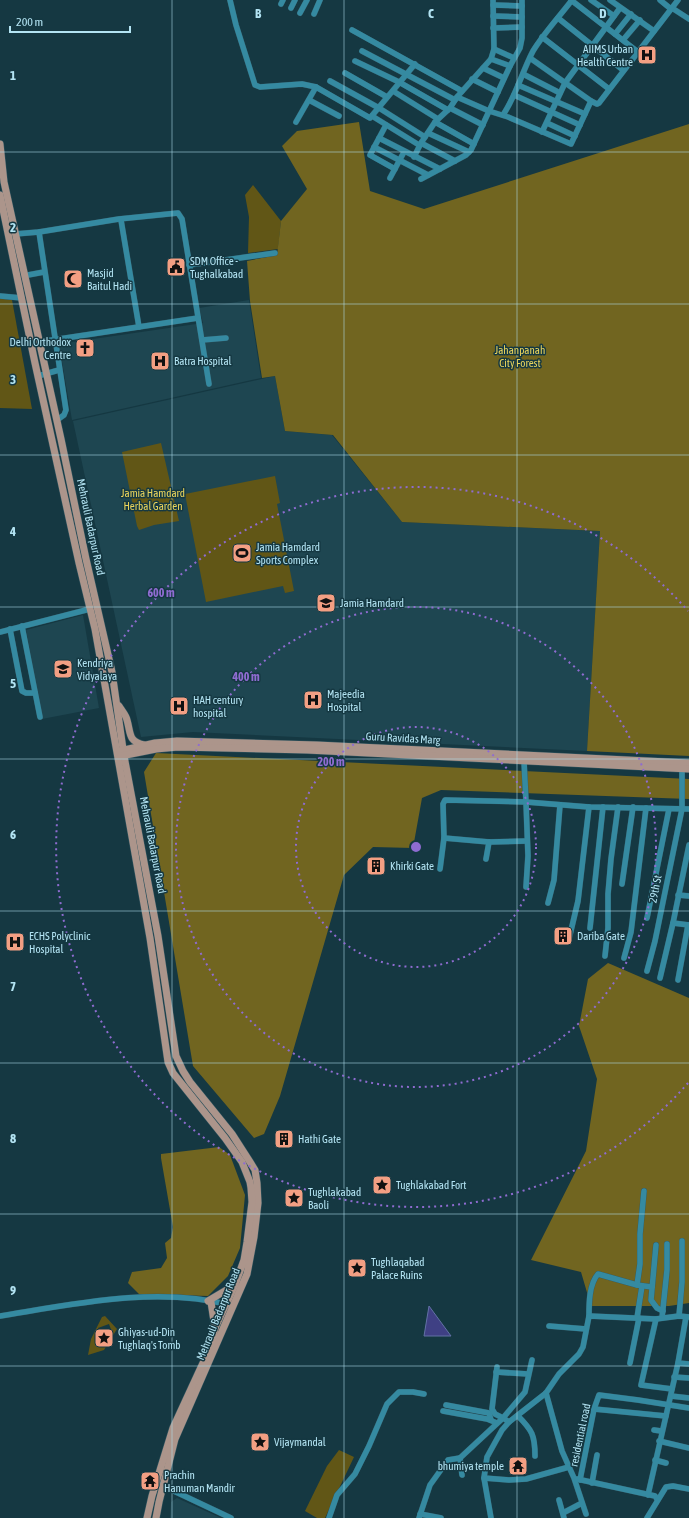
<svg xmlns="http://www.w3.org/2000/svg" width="689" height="1518" viewBox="0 0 689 1518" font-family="'Asap Condensed',sans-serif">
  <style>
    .built { fill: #1e4651 }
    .green { fill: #615616; fill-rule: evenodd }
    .forest { fill: #716520 }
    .water { fill: #3f4084; stroke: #6271a5 }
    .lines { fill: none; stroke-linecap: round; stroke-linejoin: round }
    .minor-casing { stroke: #325661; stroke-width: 6 }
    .major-casing { stroke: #325661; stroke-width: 8 }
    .minor { stroke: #358aa1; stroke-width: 5.5 }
    .major { stroke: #ac958b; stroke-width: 7 }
    .grid { fill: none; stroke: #b3e4f3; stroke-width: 1; stroke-opacity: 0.55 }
    .ring { fill: none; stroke: #8f6cd1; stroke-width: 2; stroke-dasharray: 2 4 }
    .labels { text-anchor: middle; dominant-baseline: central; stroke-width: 3; stroke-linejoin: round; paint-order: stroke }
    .poi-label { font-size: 11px; fill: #b3e4f3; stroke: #153842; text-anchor: start }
    .park-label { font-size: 11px; fill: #ebd55c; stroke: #153842 }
    .street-label { font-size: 11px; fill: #b3e4f3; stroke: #153842 }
    .grid-label { font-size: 13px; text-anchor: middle; font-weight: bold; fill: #b3e4f3; stroke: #153842; stroke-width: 3; stroke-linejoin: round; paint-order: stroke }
    .centre { fill: #8f6cd1; stroke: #153842; stroke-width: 2 }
    .ring-label { font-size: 12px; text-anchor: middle; font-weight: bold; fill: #8f6cd1; stroke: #153842; stroke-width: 3; stroke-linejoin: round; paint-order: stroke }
  </style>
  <rect width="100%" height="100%" fill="#153842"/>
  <g class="built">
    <polygon points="249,300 261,378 72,420 59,344 203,323 199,308"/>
    <polygon points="275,376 285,431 332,435 402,522 600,531 587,751 193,732 141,737 73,421"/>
    <polygon points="83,615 99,708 42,719 26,630"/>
    <polygon points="177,1498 221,1518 170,1518 171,1502"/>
  </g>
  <g class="green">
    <polygon points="253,185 281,221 278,249 248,253 249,217 245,195"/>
    <polygon points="0,298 12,300 32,409 0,408"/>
    <polygon points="161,443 179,521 154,525 139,530 137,526 122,452"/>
    <polygon points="275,476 280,503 277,504 294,591 285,593 283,586 206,602 185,494"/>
    <path d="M105 1316 117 1329 104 1350 88 1355 91 1339 102 1317ZM109 1324 113 1335 102 1339 98 1328Z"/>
    <polygon points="339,1450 354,1457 325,1518 317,1518 305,1511 327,1466"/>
  </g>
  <g class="forest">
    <polygon points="359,122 370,191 424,209 689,124 689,756 587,751 600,531 402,522 333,435 285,431 275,376 262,378 250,301 247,261 277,255 281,221 307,189 282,146 297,131"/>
    <polygon points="156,753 689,779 689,799 441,790 422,798 413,848 373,847 344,875 280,1096 264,1134 254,1138 193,1066 144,772"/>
    <polygon points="608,963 689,998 689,1303 669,1306 591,1306 581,1272 531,1260 586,1151 597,1079 579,1026 588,979"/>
    <polygon points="219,1147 230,1155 245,1195 240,1248 228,1276 208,1296 139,1294 128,1283 132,1272 161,1268 167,1258 165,1243 171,1238 173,1227 161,1158 161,1154"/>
  </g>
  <polygon class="water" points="429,1306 451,1336 424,1336"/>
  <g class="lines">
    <g class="minor-casing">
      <g id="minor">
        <polyline points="230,0 236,25 255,85 260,87 302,84 316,87"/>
        <polyline points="571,0 638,52"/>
        <polyline points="591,0 614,16"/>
        <polyline points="610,0 654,31"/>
        <polyline points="660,0 671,9"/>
        <polyline points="281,4 283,0"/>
        <polyline points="493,5 522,6"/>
        <polyline points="291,8 295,0"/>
        <polyline points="672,8 689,19"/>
        <polyline points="300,13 307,0"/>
        <polyline points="314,14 320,0"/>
        <polyline points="493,16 522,17"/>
        <polyline points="558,18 623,70"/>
        <polyline points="493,28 522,27"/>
        <polyline points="352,30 462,91"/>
        <polyline points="615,34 631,14"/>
        <polyline points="542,37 609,89"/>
        <polyline points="623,40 640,20"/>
        <polyline points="494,49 514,58"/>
        <polyline points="362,51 455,100"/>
        <polyline points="530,58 591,101"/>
        <polyline points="491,59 510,66"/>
        <polyline points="355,61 399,82 448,110"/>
        <polyline points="483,68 504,78"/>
        <polyline points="345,73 387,97"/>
        <polyline points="523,74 560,93"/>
        <polyline points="472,79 498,92"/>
        <polyline points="330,81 379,108 425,137"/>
        <polyline points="518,85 585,114"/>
        <polyline points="393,91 438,119"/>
        <polyline points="514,95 580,125"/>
        <polyline points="457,97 489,111 508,117 571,144 591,101 597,104 599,103 678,0"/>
        <polyline points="309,100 339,116"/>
        <polyline points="450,108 483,125"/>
        <path d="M503 115C516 96 522 72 533 51 544 33 559 17 572 0"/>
        <polyline points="372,116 419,145"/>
        <polyline points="296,122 316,87 370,118 415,64"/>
        <polyline points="435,122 474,144"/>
        <polyline points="547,123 575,136"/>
        <polyline points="386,125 370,155 395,169"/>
        <polyline points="542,132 565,83 620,8"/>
        <polyline points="428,133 469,152"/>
        <polyline points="379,138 440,169"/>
        <polyline points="421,143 455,161"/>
        <polyline points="374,147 428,175"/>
        <polyline points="414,157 421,143 435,122 450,108 457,97 491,59 494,49 493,0"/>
        <polyline points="390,178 404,152"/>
        <polyline points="421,179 466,155 471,150 510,66 520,48 522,38 522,0"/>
        <polyline points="121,220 139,327"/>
        <polyline points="39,232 66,410 64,415 57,420"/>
        <polyline points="15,234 39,232 119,219 178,213 182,219 209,384"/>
        <polyline points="189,265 275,253"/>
        <polyline points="28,275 44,272"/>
        <polyline points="0,296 22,298"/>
        <polyline points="202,340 226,338"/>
        <polyline points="39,342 198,318"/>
        <polyline points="38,376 59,370"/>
        <polyline points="22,626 40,717"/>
        <polyline points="10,629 22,691 26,693 35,693"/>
        <polyline points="0,632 90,609"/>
        <polyline points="524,761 526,802 589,807 689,809"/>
        <polyline points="444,838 489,842 527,841"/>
        <polyline points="486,859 489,842"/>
        <polyline points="440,869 444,838 443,804 445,800 526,802 528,856 526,887"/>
        <polyline points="622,884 633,807"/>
        <polyline points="678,895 689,896"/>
        <polyline points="548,903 554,880 560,805"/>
        <polyline points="647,918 669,809"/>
        <polyline points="673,923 689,925"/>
        <polyline points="590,928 603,807"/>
        <polyline points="569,939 578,901 589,807"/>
        <polyline points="605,956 608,928 608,894 611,859 618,807"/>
        <polyline points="624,958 631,932 646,808"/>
        <polyline points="647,971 655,941 682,809 682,768"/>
        <polyline points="660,978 673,923 689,845"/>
        <polyline points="678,980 688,925"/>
        <polyline points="656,1245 651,1300 657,1308 663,1311"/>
        <polyline points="637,1285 640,1264 640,1234 644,1191"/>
        <path d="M0 1316C74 1304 156 1286 230 1305"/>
        <path d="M589 1316C589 1304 589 1284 598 1274L637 1285 652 1287"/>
        <polyline points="679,1316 682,1282 682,1241"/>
        <polyline points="637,1318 642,1286"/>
        <polyline points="662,1318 667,1270 667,1244"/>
        <polyline points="656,1319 641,1385 672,1389"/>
        <polyline points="549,1326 586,1329"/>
        <polyline points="630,1363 639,1318"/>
        <polyline points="678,1363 689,1364"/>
        <polyline points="497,1367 492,1409 495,1414 503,1418 525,1392 532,1360"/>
        <polyline points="496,1372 528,1374"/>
        <polyline points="674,1377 689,1378"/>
        <polyline points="546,1393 562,1451 574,1478 586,1514"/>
        <polyline points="671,1396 689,1398"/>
        <polyline points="446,1405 489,1413 491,1420"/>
        <polyline points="594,1409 666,1416"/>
        <polyline points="443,1411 487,1419 497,1423"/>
        <path d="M518 1416C532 1430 535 1435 535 1456"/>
        <polyline points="654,1430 661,1431"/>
        <polyline points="659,1441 689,1448"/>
        <polyline points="460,1458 462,1475"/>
        <polyline points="655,1460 666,1463"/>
        <polyline points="484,1478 509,1480 526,1479 569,1467"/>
        <polyline points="577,1479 655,1496 657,1499"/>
        <polyline points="580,1480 594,1409 599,1395 638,1400 689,1408"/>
        <polyline points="592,1483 597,1455"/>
        <polyline points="159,1484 231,1518"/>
        <polyline points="648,1495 678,1363 686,1317"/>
        <polyline points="559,1500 564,1518"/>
        <polyline points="563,1513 582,1503"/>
        <polyline points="420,1514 441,1518"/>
        <polyline points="329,1518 337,1495 355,1474 369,1446 387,1404 399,1392 413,1392 424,1394"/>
        <polyline points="419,1518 430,1485 448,1460 460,1458 503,1418 509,1422"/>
        <polyline points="491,1518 484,1478 487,1457 502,1430 509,1422 546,1393 559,1374 579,1354 583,1347 589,1316 656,1319 679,1316 689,1317"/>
        <polyline points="647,1518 666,1487 673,1486 689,1489"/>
      </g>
    </g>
    <g class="major-casing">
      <g id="major">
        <polyline points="0,144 4,182 61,439 86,559 112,672 124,756 158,936 176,1056 183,1071 190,1082 232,1134 250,1162 255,1170 257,1183 258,1203 254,1237 247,1274 175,1439 159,1502 156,1518"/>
        <polyline points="0,195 35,363 79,563 95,629 150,938 168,1062 173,1073 225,1138 242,1162 250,1182 251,1188 252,1202 247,1242 244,1260 235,1285 215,1328 211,1351 207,1359 203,1363 173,1428 152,1496 147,1518"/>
        <path d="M119 706C122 711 126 715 127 720 131 734 128 741 144 745"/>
        <polyline points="120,751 155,743 177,741 317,745 689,763"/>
        <polyline points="121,756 156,749 178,747 307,750 689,769"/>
        <polyline points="208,1301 235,1285"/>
        <polyline points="211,1302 215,1328"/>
      </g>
    </g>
    <use href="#minor" class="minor"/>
    <use href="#major" class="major"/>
  </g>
  <path class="grid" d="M172 0V1518M344 0V1518M517 0V1518M0 152H689M0 304H689M0 455H689M0 607H689M0 759H689M0 911H689M0 1063H689M0 1214H689M0 1366H689"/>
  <g class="ring">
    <circle cx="416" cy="847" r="120"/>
    <circle cx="416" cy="847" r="240"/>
    <path d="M688 1083A360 360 0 1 1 688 611"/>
  </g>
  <defs>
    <g id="hospital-square" transform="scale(1)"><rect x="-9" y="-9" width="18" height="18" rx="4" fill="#f39f83" stroke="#153842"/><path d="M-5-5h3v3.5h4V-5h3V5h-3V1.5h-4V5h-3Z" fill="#111"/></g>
    <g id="civic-square" transform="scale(1)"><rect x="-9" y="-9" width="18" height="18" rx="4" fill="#f39f83" stroke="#153842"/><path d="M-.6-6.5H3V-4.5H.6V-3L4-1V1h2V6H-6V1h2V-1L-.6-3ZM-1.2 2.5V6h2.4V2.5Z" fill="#111"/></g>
    <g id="mosque-square" transform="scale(1)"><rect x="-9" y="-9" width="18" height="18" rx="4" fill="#f39f83" stroke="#153842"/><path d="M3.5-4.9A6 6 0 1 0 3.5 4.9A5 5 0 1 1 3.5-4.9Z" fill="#111"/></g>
    <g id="church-square" transform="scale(1)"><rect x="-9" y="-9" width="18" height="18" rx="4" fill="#f39f83" stroke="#153842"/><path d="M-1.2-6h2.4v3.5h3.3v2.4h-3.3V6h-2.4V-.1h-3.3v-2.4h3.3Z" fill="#111"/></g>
    <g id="stadium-square" transform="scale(1)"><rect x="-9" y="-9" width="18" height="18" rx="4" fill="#f39f83" stroke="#153842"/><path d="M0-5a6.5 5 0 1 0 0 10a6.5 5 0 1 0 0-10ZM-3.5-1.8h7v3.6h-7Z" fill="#111"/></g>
    <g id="university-square" transform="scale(1)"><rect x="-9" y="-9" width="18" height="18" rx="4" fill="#f39f83" stroke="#153842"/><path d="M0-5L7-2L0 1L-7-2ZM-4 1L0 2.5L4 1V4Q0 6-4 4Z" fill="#111"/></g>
    <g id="school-square" transform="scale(1)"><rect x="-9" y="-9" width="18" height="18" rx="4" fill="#f39f83" stroke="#153842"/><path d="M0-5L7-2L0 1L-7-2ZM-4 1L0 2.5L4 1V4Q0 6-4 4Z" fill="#111"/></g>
    <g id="building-square" transform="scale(1)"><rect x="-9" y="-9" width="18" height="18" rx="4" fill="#f39f83" stroke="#153842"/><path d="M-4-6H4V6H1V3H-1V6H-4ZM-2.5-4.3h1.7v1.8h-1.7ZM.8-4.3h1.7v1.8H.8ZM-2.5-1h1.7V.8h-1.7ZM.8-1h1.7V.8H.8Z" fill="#111"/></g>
    <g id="sight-square" transform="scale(1)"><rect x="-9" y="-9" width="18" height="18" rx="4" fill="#f39f83" stroke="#153842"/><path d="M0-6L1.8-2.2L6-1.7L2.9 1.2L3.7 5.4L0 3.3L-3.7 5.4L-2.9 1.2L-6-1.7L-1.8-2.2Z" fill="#111"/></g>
    <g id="temple-square" transform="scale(1)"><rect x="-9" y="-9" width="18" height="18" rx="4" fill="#f39f83" stroke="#153842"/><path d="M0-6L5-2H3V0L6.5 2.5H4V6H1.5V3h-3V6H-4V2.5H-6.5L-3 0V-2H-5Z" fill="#111"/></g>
  </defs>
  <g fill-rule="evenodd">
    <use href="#hospital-square" x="647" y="55"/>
    <use href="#civic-square" x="176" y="267"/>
    <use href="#mosque-square" x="73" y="279"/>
    <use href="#church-square" x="85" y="348"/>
    <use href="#hospital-square" x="160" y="361"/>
    <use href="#stadium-square" x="242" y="553"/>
    <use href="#university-square" x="326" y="603"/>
    <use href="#school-square" x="63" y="669"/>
    <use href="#hospital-square" x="313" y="700"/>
    <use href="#hospital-square" x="179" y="706"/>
    <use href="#building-square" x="376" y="866"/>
    <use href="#building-square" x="563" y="936"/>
    <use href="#hospital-square" x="15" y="942"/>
    <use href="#building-square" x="284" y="1139"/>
    <use href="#sight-square" x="382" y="1185"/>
    <use href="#sight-square" x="294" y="1198"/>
    <use href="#sight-square" x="357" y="1268"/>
    <use href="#sight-square" x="104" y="1338"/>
    <use href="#sight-square" x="260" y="1442"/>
    <use href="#temple-square" x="518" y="1466"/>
    <use href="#temple-square" x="150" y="1481"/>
  </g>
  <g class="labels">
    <g class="poi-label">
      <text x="633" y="49" text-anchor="end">AIIMS Urban<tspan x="633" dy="13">Health Centre</tspan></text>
      <text x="190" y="261">SDM Office -<tspan x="190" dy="13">Tughalkabad</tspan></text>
      <text x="87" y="273">Masjid<tspan x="87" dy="13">Baitul Hadi</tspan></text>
      <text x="71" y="342" text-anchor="end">Delhi Orthodox<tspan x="71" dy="13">Centre</tspan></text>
      <text x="174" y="361">Batra Hospital</text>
      <text x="256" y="547">Jamia Hamdard<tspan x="256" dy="13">Sports Complex</tspan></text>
      <text x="340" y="603">Jamia Hamdard</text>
      <text x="77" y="663">Kendriya<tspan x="77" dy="13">Vidyalaya</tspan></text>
      <text x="327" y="694">Majeedia<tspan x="327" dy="13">Hospital</tspan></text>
      <text x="193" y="700">HAH century<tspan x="193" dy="13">hospital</tspan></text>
      <text x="390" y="866">Khirki Gate</text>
      <text x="29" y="936">ECHS Polyclinic<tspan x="29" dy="13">Hospital</tspan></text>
      <text x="577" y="936">Dariba Gate</text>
      <text x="298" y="1139">Hathi Gate</text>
      <text x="396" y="1185">Tughlakabad Fort</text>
      <text x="308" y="1192">Tughlakabad<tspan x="308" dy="13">Baoli</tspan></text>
      <text x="371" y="1262">Tughlaqabad<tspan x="371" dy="13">Palace Ruins</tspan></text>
      <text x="118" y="1332">Ghiyas-ud-Din<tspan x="118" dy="13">Tughlaq's Tomb</tspan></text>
      <text x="274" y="1442">Vijaymandal</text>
      <text x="504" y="1466" text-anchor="end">bhumiya temple</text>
      <text x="164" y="1475">Prachin<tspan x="164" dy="13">Hanuman Mandir</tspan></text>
    </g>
    <g class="park-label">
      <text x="520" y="350">Jahanpanah<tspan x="520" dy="13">City Forest</tspan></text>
      <text x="153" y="493">Jamia Hamdard<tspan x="153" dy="13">Herbal Garden</tspan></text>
    </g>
    <g class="street-label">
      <text transform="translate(91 527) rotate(78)">Mehrauli Badarpur Road</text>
      <text transform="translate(403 738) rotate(3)">Guru Ravidas Marg</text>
      <text transform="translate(153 845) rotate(79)">Mehrauli Badarpur Road</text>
      <text transform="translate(655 889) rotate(-79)">29th St</text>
      <text transform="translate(218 1314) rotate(-68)">Mehrauli Badarpur Road</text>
      <text transform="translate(580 1435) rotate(-78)">residential road</text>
    </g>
  </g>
  <g class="grid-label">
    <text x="258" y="18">B</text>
    <text x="431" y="18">C</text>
    <text x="603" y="18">D</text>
    <text x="13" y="80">1</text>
    <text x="13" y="232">2</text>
    <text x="13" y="384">3</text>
    <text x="13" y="536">4</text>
    <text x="13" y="688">5</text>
    <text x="13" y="839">6</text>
    <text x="13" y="991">7</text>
    <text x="13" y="1143">8</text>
    <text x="13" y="1295">9</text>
  </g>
  <circle cx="416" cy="847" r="6" class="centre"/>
  <g class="ring-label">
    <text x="161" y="597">600 m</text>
    <text x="246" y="681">400 m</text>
    <text x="331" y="766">200 m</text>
  </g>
  <path d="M10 26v6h120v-6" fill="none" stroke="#b3e4f3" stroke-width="2"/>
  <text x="16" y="26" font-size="12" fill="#b3e4f3" stroke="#153842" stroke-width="3" paint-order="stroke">200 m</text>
</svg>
